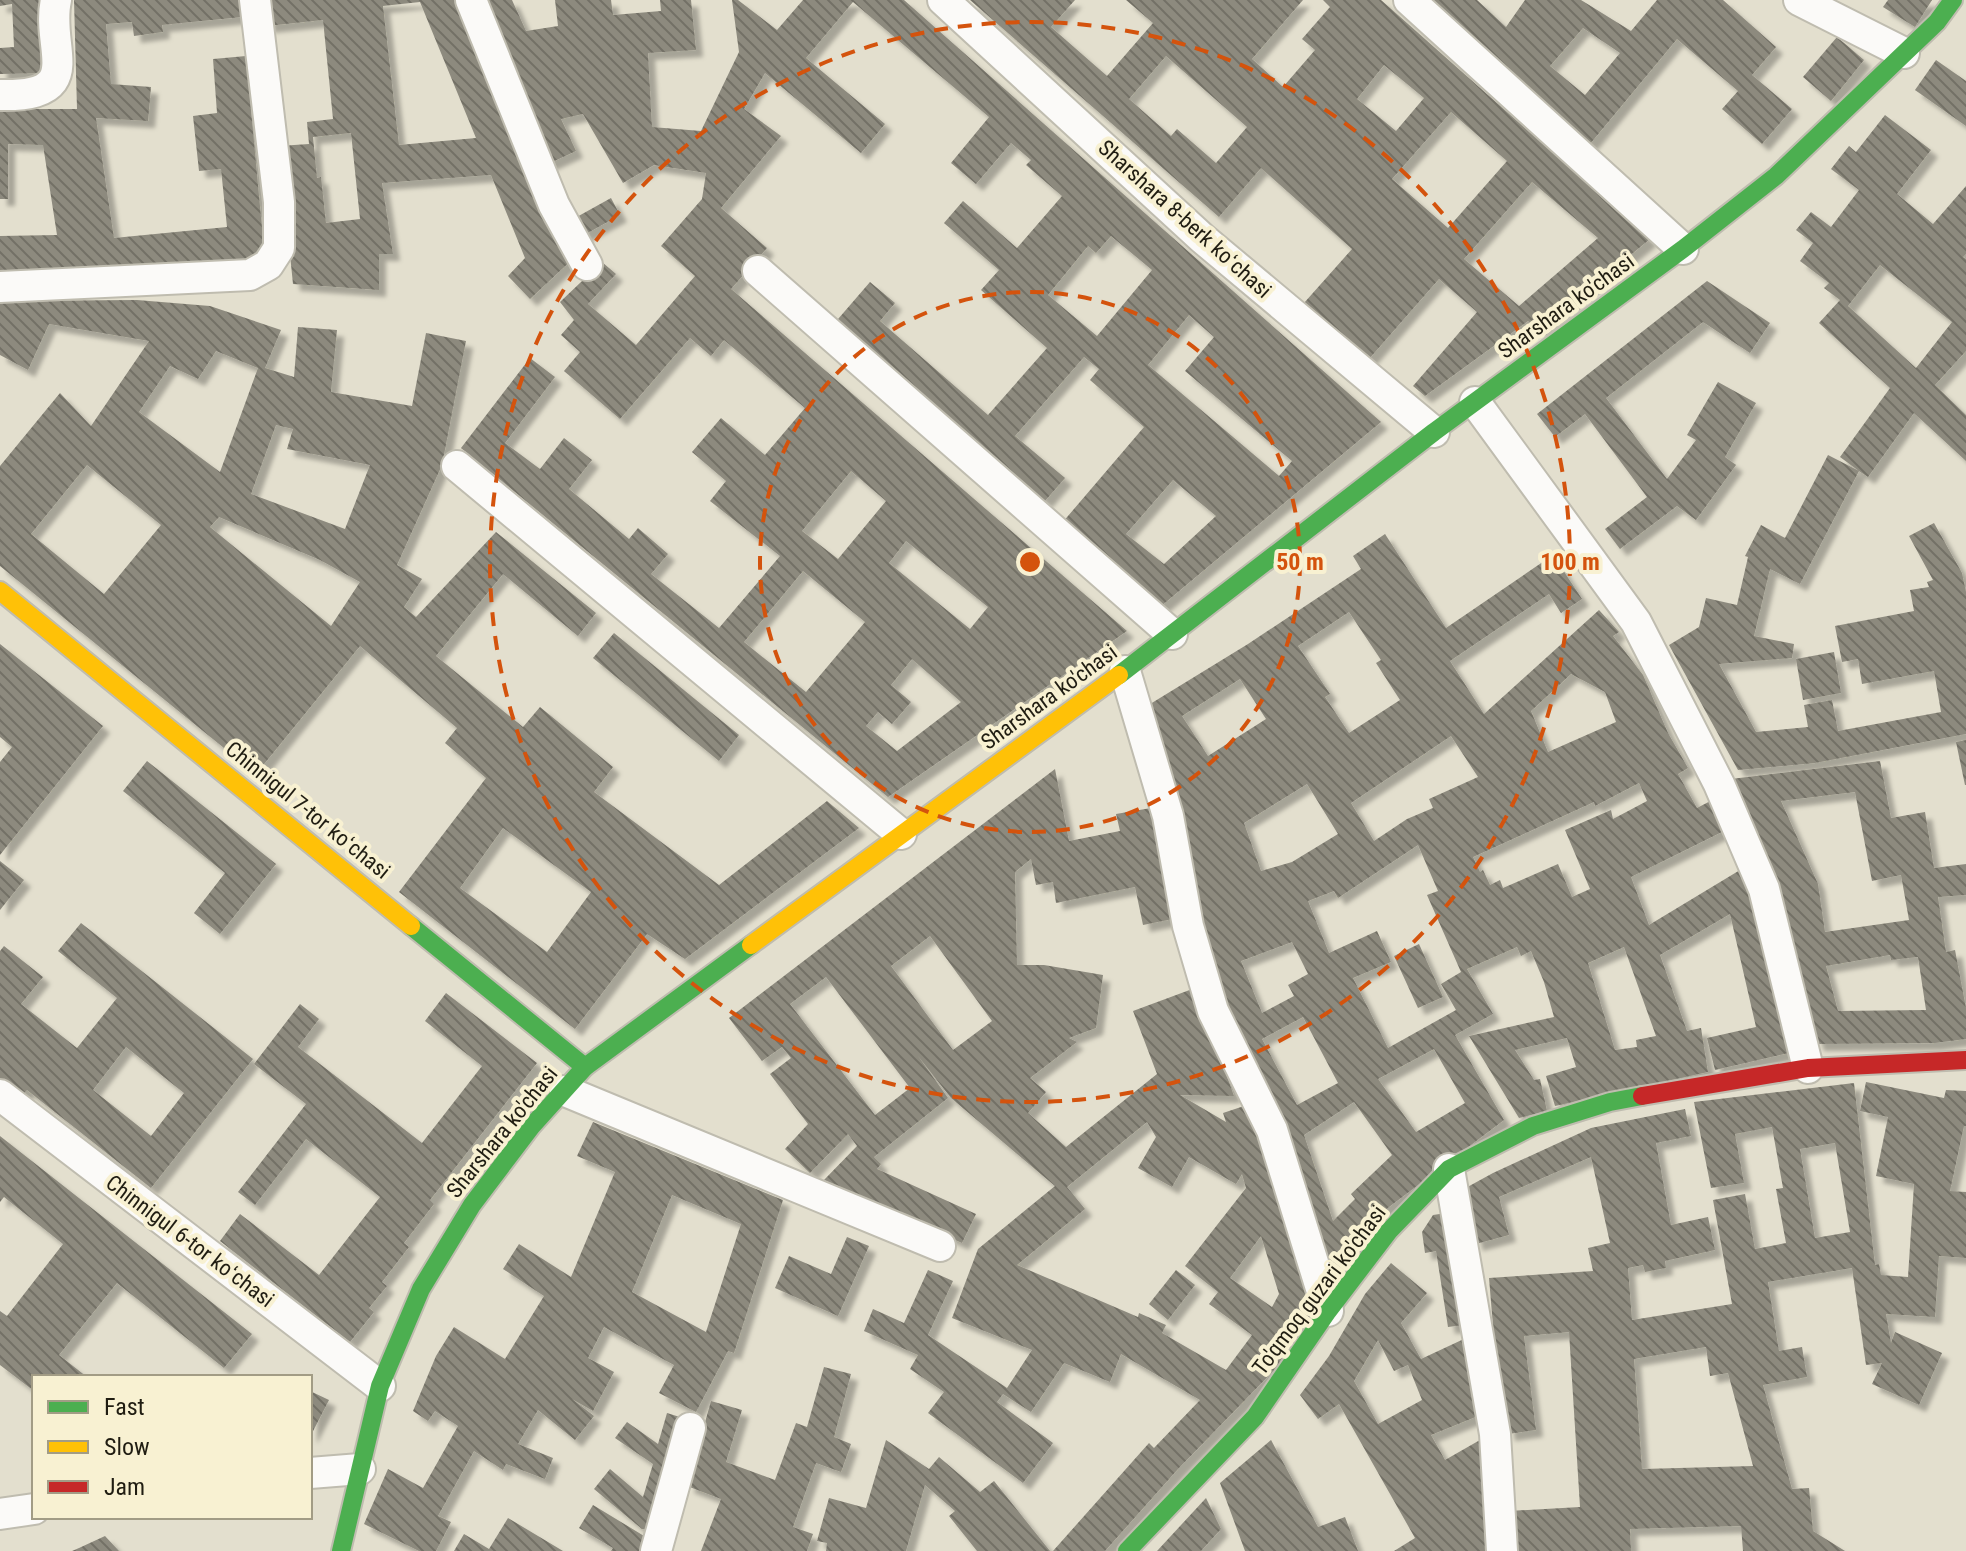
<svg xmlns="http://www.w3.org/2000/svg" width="1966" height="1551" viewBox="0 0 1966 1551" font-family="'Roboto Condensed',sans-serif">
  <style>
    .building { fill: url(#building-back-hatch); fill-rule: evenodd; filter: url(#shadow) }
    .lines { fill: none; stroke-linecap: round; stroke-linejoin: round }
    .street-casing { stroke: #bfbcaf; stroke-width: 34 }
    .fast-casing { stroke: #bfbcaf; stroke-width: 22 }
    .slow-casing { stroke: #bfbcaf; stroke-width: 22 }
    .jam-casing { stroke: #bfbcaf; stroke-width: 22 }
    .street { stroke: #fbfaf8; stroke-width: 30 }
    .fast { stroke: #4caf50; stroke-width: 18 }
    .slow { stroke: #ffc107; stroke-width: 18 }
    .jam { stroke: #c62828; stroke-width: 18 }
    .ring { fill: none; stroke: #d4530d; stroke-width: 4; stroke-dasharray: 14 10 }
    .labels { text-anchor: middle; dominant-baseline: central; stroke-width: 8; stroke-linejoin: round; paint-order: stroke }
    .street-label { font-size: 22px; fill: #201d12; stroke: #f8f1d2 }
    .centre { fill: #d4530d; stroke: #f8f1d2; stroke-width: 4 }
    .ring-label { font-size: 24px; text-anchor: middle; font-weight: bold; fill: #d4530d; stroke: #f8f1d2; stroke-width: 8; stroke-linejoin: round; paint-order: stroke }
  </style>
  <defs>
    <pattern id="building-back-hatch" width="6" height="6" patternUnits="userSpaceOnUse" patternTransform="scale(2)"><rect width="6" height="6" fill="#8d8a7e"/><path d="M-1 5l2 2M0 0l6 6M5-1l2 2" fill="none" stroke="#737066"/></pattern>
    <filter id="shadow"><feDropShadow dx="7" dy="7" stdDeviation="2" flood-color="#0004"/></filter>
  </defs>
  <rect width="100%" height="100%" fill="#e3dfce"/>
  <g class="building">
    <polygon points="0,0 47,0 49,73 0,74 0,48 14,47 12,4 0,6"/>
    <polygon points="74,0 240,0 242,17 162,25 163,32 134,36 132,22 106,24 111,84 151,87 148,121 96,118 114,238 227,227 221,169 199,171 193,116 217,113 213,59 246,56 265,260 0,276 0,236 57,235 43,145 8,144 8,199 0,199 0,109 77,109"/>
    <path d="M264 0H465L577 255 530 299 508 276 525 258 491 175 382 183 393 254H379V290L293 284 279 146 309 144 307 122 333 119 323 20 267 26ZM420 2 476 138 399 145 383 6ZM351 133 360 219 326 223 321 177 317 178 313 137Z"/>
    <path d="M476 0H512L526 31 558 26 555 0H611L613 15 661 11 660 0H691L696 50 648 53 652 127 701 131 739 52 732 0H738L777 30 803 0H904L1381 422 1160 607 1062 523 1144 427 1090 380 1099 369 1084 357 1015 436 1065 478 1045 501 996 459 991 463 832 326 870 282 895 303 880 321 988 415 1047 348 981 290 999 270 944 223 963 201 1017 248 1062 196 1026 165 1031 160 1011 143 976 184 951 163 989 117 853 2 806 58 885 124 861 153 765 73 744 109 781 136 721 208 767 248 731 289 1127 631 888 797 461 448 530 358 555 377 505 443 540 469 564 438 592 460 569 489 629 539 638 528 668 554 651 574 719 628 780 556 710 501 726 481 692 452 721 418 765 455 805 408 724 340 711 356 690 338 620 419 564 371 580 352 561 335 574 320 560 302 602 262 616 274 588 304 636 345 695 276 661 246 702 199 706 173 654 165 623 183 583 114 561 119 576 151 548 164ZM1111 236 1152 270 1097 336 1048 295 1088 246 1096 253ZM1189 315 1214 337 1185 371 1292 461 1279 476 1148 365ZM851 471 886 501 838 559 802 531ZM1173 480 1216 516 1164 564 1126 534ZM906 541 988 607 970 629 889 563ZM803 571 865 622 806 692 744 642ZM912 659 961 702 897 751 866 726 878 712 892 724 911 702 891 685Z"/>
    <path d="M970 0H1075L1051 27 1107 76 1153 23 1126 0H1303L1252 59 1283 87 1315 50 1302 39 1330 7 1323 0H1381L1650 239 1539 330 1528 321 1425 396 1413 386 1477 312 1439 279 1369 359 1304 303 1352 249 1261 168 1219 217ZM1166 56 1247 127 1216 163 1177 129 1171 136 1129 99ZM1384 65 1424 98 1396 131 1357 99ZM1451 112 1507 161 1448 228 1392 179ZM1532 182 1598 238 1519 306 1464 259Z"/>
    <path d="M1423 0H1477L1506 27 1525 0H1581L1631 31 1657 0H1723L1776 47 1752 75 1792 109 1762 144 1722 109 1738 91 1677 39 1590 144ZM1583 28 1620 53 1585 95 1550 66Z"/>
    <polygon points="1888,0 1932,0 1915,27 1883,7"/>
    <polygon points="1837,37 1864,60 1831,101 1803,77"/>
    <polygon points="1936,60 1966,81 1966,126 1915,90"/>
    <path d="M1885 115 1931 150 1897 194 1933 224 1966 186V254L1963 257 1966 259V351L1935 385 1966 415V461L1914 413 1868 477 1859 471 1800 584 1770 569 1754 636 1794 644 1792 658 1719 664 1756 732 1808 727 1804 705 1832 700 1838 731 1941 712 1934 671 1862 684 1858 659 1842 662 1835 626 1914 611 1910 590 1929 587 1927 582 1933 580 1909 536 1934 523 1962 573 1966 592V734L1815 763 1738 770 1669 645 1699 627 1706 598 1737 605 1748 557 1745 556 1761 525 1785 538 1828 455 1859 471 1840 457 1890 388 1819 323 1840 300 1824 288 1829 283 1800 261 1813 243 1796 230 1811 212 1831 227 1859 190 1831 169 1849 146 1856 152ZM1880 265 1952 322 1916 368 1848 306Z"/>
    <polygon points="611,198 620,215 584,235 575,218"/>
    <polygon points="1707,281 1770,323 1750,353 1703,322 1606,398 1667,479 1696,440 1687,435 1718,382 1756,403 1725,457 1736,465 1696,520 1677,506 1620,549 1605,529 1647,497 1585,414 1555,437 1537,414"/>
    <path d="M137 300 210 306 281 330 265 368 294 377 298 327 337 330 331 392 412 406 426 333 466 341 442 465 397 565 422 579 404 607 416 617 496 532 596 613 578 636 503 574 436 656 523 727 540 707 613 767 594 792 719 885 827 801 859 828 685 959 647 934 575 1029 399 892 486 778 445 743 457 728 360 646 256 774 0 566V466L60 393 91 426 149 341 49 324 28 370 0 355V301ZM216 351 258 368 220 472 139 412 170 366 198 379ZM276 425 293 429 287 449 370 465 345 529 251 494ZM87 465 161 525 104 594 31 534ZM219 517 320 560 360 582 331 626 210 527ZM503 828 591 892 547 952 460 888Z"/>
    <path d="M1385 534 1446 628 1553 555 1582 599 1561 613 1549 594 1450 661 1484 714 1599 610 1619 632 1613 636 1643 675 1668 733 1688 768 1678 774 1697 808 1718 797 1732 827 1631 877 1649 925 1745 867 1797 1051 1715 1070 1707 1038 1756 1027 1730 914 1660 955 1687 1031 1701 1028 1708 1072 1555 1106 1546 1076 1576 1067 1567 1038 1515 1050 1534 1080 1540 1079 1547 1111 1519 1118 1469 1036 1554 1017 1544 982 1531 951 1521 956 1517 947 1467 969 1493 1014 1455 1035 1504 1120 1389 1207 1325 1268 1229 1030 1142 709 1248 644 1361 569 1353 556ZM1349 612 1381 660 1376 663 1400 700 1349 733 1325 697 1330 694 1298 646ZM1571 674 1605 692 1616 722 1548 752 1531 711ZM1240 679 1266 719 1208 756 1182 716ZM1451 736 1478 777 1429 799 1433 808 1407 819 1374 841 1351 803ZM1639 783 1647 801 1613 819 1611 810 1565 830 1590 889 1572 897 1558 864 1503 888 1500 880 1490 885 1483 870 1480 872 1473 857 1594 802 1595 806ZM1307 784 1338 834 1292 862 1261 871 1244 823ZM1418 845 1438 891 1427 895 1461 972 1441 984 1456 1010 1388 1048 1353 978 1391 962 1377 931 1329 953 1308 901 1334 891 1338 898ZM1292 942 1308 974 1288 985 1294 996 1262 1013 1241 961ZM1624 947 1656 1036 1636 1040 1637 1047 1615 1050 1588 963ZM1303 1017 1338 1083 1297 1105 1262 1039ZM1434 1049 1465 1103 1416 1132 1378 1079ZM1354 1102 1392 1155 1351 1194 1355 1199 1333 1221 1304 1135Z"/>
    <polygon points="614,633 739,735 719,761 593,658"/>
    <polygon points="0,644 103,726 0,855 0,762 12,747 0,737"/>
    <polygon points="1834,652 1841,693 1803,700 1796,659"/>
    <polygon points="1966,740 1966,785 1965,785 1956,742"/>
    <polygon points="147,761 276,864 220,934 194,913 225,873 123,791"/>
    <path d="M1880 761 1891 818 1925 812 1934 868 1966 864V895L1938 897 1946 952 1955 950 1966 1008V1039L1935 1043 1817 1044 1796 970 1780 890 1731 779ZM1855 792 1872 881 1901 875 1909 920 1825 932 1818 884 1781 801ZM1890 955 1891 960 1918 957 1926 1010 1838 1011 1826 966Z"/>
    <path d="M1055 769 1069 841 1120 831 1116 814 1157 807 1178 918 1143 925 1135 887 1056 903 1053 882 1036 885 1031 859 1015 872 1017 965H1044L1103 975 1096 1028 1069 1038 1077 1042 1030 1078 1046 1092 1028 1113 1066 1147 1157 1074 1133 1011 1195 988 1234 1096 1180 1095 1226 1122 1223 1113 1256 1102 1318 1301 1285 1359 1178 1469 1105 1551H1053L1149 1443 1154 1448 1200 1400 1121 1354 1110 1382 1064 1363 1031 1412 1003 1394 997 1402 1053 1443 1023 1483 928 1413 944 1392 910 1369 918 1355 864 1331 873 1309 904 1323 928 1270 953 1281 928 1335 1007 1388 1032 1350 952 1318 978 1249 1055 1186 951 1098 918 1056 948 1098 874 1157 881 1164 877 1169 976 1214 962 1243 824 1180 857 1146 848 1134 810 1173 785 1149 808 1124 770 1074 791 1058 782 1047 762 1061 729 1018ZM930 936 992 1021 953 1050 891 966ZM826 977 910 1088 875 1115 790 1004ZM1147 1122 1156 1137 1138 1168 1172 1187 1189 1157 1236 1184 1242 1174 1246 1188 1185 1266 1218 1292 1209 1304 1252 1335 1226 1370 1162 1333 1166 1325 1139 1313 1138 1317 1017 1265 1085 1209 1067 1187ZM1261 1236 1279 1294 1272 1307 1230 1278Z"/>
    <polygon points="0,861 24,880 0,910"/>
    <path d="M81 923 253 1059 151 1188 27 1090 20 1098 0 1082V951L4 946 43 977 21 1004 77 1048 117 998 58 951ZM126 1047 184 1093 151 1136 93 1090Z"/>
    <polygon points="1419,944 1443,997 1418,1008 1394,956"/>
    <polygon points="446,993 537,1063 430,1200 434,1204 404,1243 409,1247 382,1282 387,1286 369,1308 374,1312 350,1342 220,1241 240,1214 319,1275 380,1197 306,1139 255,1205 238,1192 306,1104 254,1064 300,1004 319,1019 298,1047 422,1143 482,1066 425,1021"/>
    <path d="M1866 1082 1944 1098 1946 1090 1966 1091V1126H1964L1950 1191 1966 1192V1258L1939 1256 1935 1317 1886 1314 1891 1343 1895 1332 1942 1353 1919 1405 1872 1384 1882 1363 1866 1365 1852 1268 1768 1282 1779 1351 1802 1347 1807 1377 1763 1385 1792 1489 1809 1488 1813 1531 1845 1551H1743L1741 1526 1630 1529 1631 1551H1510L1508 1511 1580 1507 1569 1332 1524 1336 1536 1430 1508 1434 1494 1338 1489 1278 1593 1271 1588 1248 1610 1243 1591 1157 1499 1197 1509 1235 1476 1244 1462 1190 1493 1173 1591 1128 1685 1109 1691 1136 1656 1143 1671 1225 1708 1217 1715 1250 1665 1261 1666 1268 1645 1272 1643 1265 1628 1268 1632 1320 1732 1304 1713 1200 1745 1194 1755 1249 1786 1243 1776 1189 1783 1188 1772 1127 1735 1134 1744 1183 1711 1188 1694 1102 1854 1083 1875 1265 1879 1264 1881 1275 1908 1277 1914 1184 1876 1176 1888 1117 1860 1111ZM1835 1143 1850 1232 1815 1238 1800 1149ZM1706 1347 1710 1376 1728 1373 1753 1466 1642 1469 1634 1359Z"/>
    <path d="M593 1122 783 1200 734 1353 728 1351 696 1412 659 1393 674 1365 604 1327 588 1358 614 1372 593 1411 572 1399 594 1416 575 1440 538 1410 518 1444 553 1458 545 1479 506 1464 503 1470 474 1451 438 1516 451 1522 436 1551H419L364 1524 388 1469 423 1488 458 1426 435 1411 428 1421 413 1411 436 1356 454 1327 505 1359 544 1296 503 1269 519 1244 571 1277 615 1172 577 1156ZM672 1195 741 1224 706 1332 632 1292Z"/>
    <polygon points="0,1136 252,1334 224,1368 117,1283 59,1355 87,1377 34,1377 34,1391 0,1365 0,1311 7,1316 63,1244 4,1197 0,1202"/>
    <polygon points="1453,1212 1471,1324 1448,1327 1436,1251 1425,1253 1422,1232 1433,1215"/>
    <polygon points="847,1237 869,1246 838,1316 775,1288 789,1256 831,1274"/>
    <path d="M1391 1263 1427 1293 1401 1323 1421 1359 1466 1338 1483 1414 1431 1435 1445 1460 1480 1440 1496 1551H1394L1415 1538 1339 1404 1318 1419 1300 1395 1329 1356 1365 1294ZM1378 1340 1394 1371 1408 1365 1422 1400 1378 1424 1354 1381Z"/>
    <polygon points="1176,1270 1195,1285 1168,1320 1149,1304"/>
    <polygon points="824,1367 851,1374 834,1437 851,1444 841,1472 816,1463 793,1527 813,1534 807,1551 701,1551 721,1499 687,1486 711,1401 742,1410 726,1462 775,1480 796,1423 807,1427"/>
    <polygon points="310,1391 329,1400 310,1437"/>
    <polygon points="667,1413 686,1419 656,1530 642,1529 594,1489 610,1469 643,1497 653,1464 615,1438 627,1422 658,1444"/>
    <polygon points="886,1440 929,1469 939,1457 980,1492 994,1481 1050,1551 977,1551 949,1516 955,1511 925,1485 906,1551 826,1551 827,1543 817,1541 829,1498 866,1508"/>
    <polygon points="1271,1440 1318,1527 1345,1517 1358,1551 1245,1551 1220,1483"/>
    <polygon points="1206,1498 1221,1529 1201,1551 1157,1551"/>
    <polygon points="593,1505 649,1539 645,1551 611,1551 613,1548 579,1528"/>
    <polygon points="508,1518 563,1551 454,1551 464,1534 489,1549"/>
    <polygon points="105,1536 119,1551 72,1551 79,1548"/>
  </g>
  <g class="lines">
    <g class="street-casing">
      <g id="street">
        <polyline points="471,0 554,205 587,265"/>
        <polyline points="943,0 1202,238 1434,432"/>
        <polyline points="1409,0 1683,249"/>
        <polyline points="1799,0 1904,53"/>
        <path d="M0 95C89 97 45 49 56 0"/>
        <polyline points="758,271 1172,634"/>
        <polyline points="0,287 250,275 268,265 279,248 279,202 255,0"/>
        <polyline points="1475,402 1636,622 1719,784 1764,889 1808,1068"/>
        <polyline points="457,466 901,834"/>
        <polyline points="1125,671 1168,816 1188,926 1213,1011 1272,1130 1328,1311"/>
        <polyline points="565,1091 940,1246"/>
        <polyline points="0,1095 380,1386"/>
        <polyline points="1449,1169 1495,1434 1502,1551"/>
        <polyline points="310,1473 360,1469"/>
        <polyline points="0,1514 34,1509"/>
        <polyline points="656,1551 690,1428"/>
      </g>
    </g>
    <g class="fast-casing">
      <g id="fast">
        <polyline points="1119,675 1434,432 1683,249 1776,176 1937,22 1953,0"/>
        <polyline points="411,926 585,1067"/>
        <polyline points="341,1551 380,1386 421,1289 472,1205 531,1127 585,1067 751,945"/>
        <polyline points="1127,1551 1255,1417 1328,1311 1389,1231 1449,1169 1533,1126 1610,1102 1642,1096"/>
      </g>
    </g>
    <g class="slow-casing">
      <g id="slow">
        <polyline points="0,591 411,926"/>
        <polyline points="751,945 1119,675"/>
      </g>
    </g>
    <g class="jam-casing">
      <polyline id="jam" points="1642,1096 1808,1068 1966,1060"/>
    </g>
    <use href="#street" class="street"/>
    <use href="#fast" class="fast"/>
    <use href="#slow" class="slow"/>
    <use href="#jam" class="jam"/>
  </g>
  <g class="ring">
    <circle cx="1030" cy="562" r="270"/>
    <circle cx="1030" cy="562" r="540"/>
  </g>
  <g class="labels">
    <g class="street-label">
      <text transform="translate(1185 219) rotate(42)">Sharshara 8-berk koʻchasi</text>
      <text transform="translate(1566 306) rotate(-36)">Sharshara ko'chasi</text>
      <text transform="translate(1049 697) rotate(-36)">Sharshara ko'chasi</text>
      <text transform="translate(308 810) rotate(39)">Chinnigul 7-tor koʻchasi</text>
      <text transform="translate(502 1132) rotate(-51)">Sharshara ko'chasi</text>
      <text transform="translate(190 1241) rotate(37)">Chinnigul 6-tor koʻchasi</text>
      <text transform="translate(1319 1290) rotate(-53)">To'qmoq guzari ko'chasi</text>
    </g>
  </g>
  <circle cx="1030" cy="562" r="12" class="centre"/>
  <g class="ring-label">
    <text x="1300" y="570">50 m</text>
    <text x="1570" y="570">100 m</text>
  </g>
  <rect x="32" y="1375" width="280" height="144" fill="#f8f1d2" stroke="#a29c85" stroke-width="2"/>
  <rect x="48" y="1401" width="40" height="12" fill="#4caf50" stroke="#a29c85" stroke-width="2"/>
  <text x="104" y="1415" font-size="24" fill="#201d12">Fast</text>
  <rect x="48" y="1441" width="40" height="12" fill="#ffc107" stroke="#a29c85" stroke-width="2"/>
  <text x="104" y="1455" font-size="24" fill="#201d12">Slow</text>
  <rect x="48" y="1481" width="40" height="12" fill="#c62828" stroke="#a29c85" stroke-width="2"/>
  <text x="104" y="1495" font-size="24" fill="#201d12">Jam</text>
</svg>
